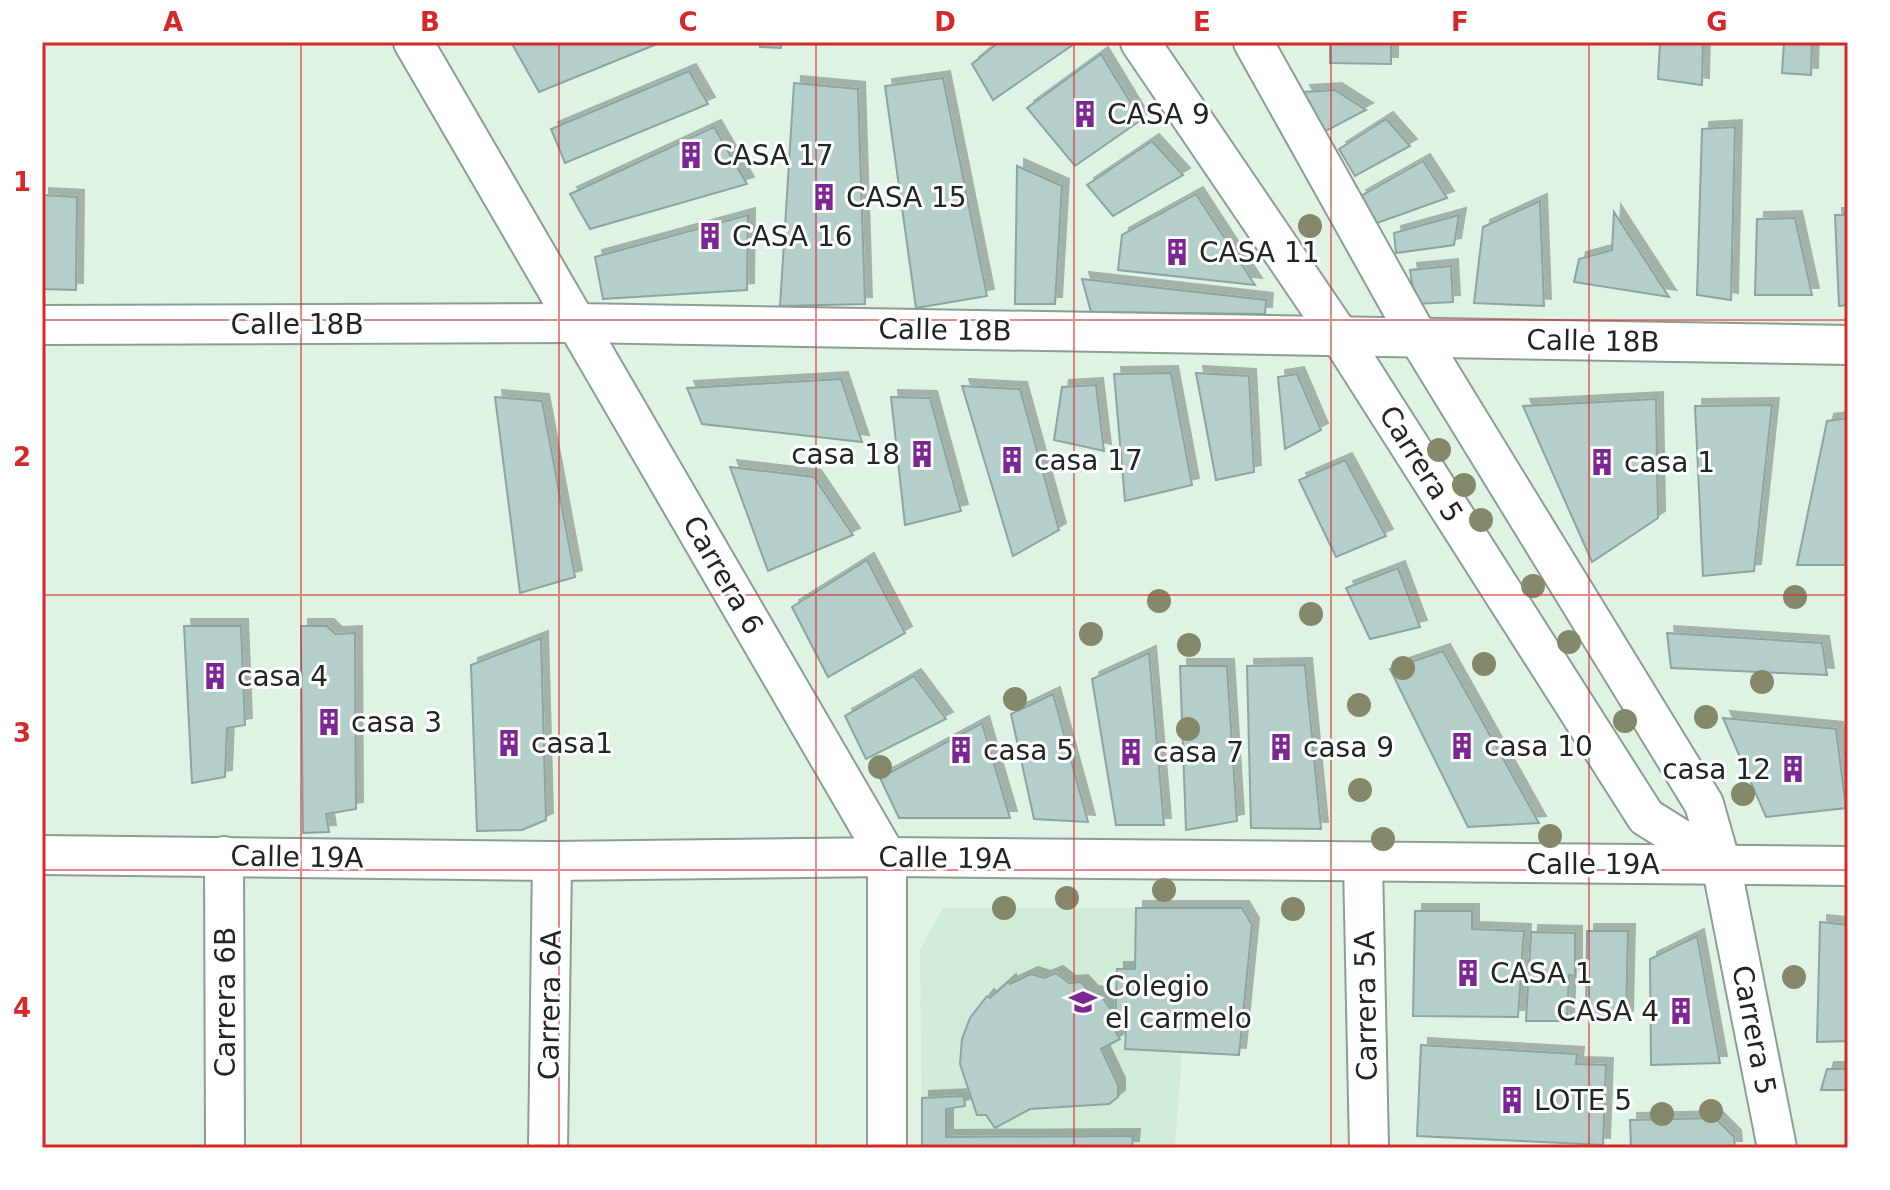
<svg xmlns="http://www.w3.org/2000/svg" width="1890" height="1190" viewBox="0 0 1890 1190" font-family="'DejaVu Sans',sans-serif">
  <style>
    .built { fill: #d0ebd7 }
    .building { fill: #b4cecb; stroke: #8ca5a2; stroke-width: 2; filter: url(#shadow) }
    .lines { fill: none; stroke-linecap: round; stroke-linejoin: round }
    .minor-casing { stroke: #8c9e91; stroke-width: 42 }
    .minor { stroke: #fff; stroke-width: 38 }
    .tree { fill: #86886c }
    .grid { fill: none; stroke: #d62828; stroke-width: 2; stroke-opacity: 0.55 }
    .labels { text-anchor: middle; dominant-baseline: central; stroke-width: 6; stroke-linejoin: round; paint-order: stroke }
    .poi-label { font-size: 28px; fill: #202722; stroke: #fff; text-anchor: start }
    .street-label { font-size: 28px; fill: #202722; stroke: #fff }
    .neatline { fill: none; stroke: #d62828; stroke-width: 3 }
    .grid-label { font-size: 26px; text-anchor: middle; font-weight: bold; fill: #d62828 }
  </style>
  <defs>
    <filter id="shadow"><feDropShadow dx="7" dy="-7" stdDeviation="0" flood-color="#0004"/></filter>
  </defs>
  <rect width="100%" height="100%" fill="#dff3e4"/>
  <polygon class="built" points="943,908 1242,908 1252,925 1239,1055 1182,1054 1175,1148 922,1148 920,949"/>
  <g class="building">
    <polygon points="511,42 662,42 539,92"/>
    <polygon points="760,42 781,42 781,48 760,47"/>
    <polygon points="999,42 1077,42 993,100 972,64"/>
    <polygon points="1330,42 1391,42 1391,64 1330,63"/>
    <polygon points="1660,42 1703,42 1702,85 1658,79"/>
    <polygon points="1784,42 1812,42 1811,75 1782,73"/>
    <polygon points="1101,54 1141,120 1075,166 1027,108"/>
    <polygon points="689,71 708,104 565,163 551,129"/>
    <polygon points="943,78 987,296 916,308 885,86"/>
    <polygon points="794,83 858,89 865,304 780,306"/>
    <polygon points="1335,90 1366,110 1324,132 1303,92"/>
    <polygon points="1386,119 1410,146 1355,176 1339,149"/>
    <polygon points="714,127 747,184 590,229 570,194"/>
    <polygon points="1735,127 1731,300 1697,295 1702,129"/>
    <polygon points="1152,141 1183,175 1113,216 1087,185"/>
    <polygon points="1423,161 1447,198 1377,223 1359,197"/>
    <polygon points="1017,166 1062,186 1055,304 1015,304"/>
    <polygon points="1196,194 1255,285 1118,270 1122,235"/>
    <polygon points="42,195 77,197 76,290 42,289"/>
    <polygon points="1540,201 1544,306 1474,303 1483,227"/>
    <polygon points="1614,212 1669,297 1574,282 1579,259 1612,250"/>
    <polygon points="748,215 747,290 603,299 595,257"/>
    <polygon points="1459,215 1454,245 1396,253 1394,233"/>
    <polygon points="1835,215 1848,215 1848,305 1839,306"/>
    <polygon points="1795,218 1812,295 1755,295 1757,219"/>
    <polygon points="1451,266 1453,302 1415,304 1410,270"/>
    <polygon points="1082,279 1266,300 1265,314 1091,312"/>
    <polygon points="1171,373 1192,485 1125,501 1114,374"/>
    <polygon points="1196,373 1249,376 1254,472 1216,480"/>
    <polygon points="1297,374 1321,430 1285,449 1278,377"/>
    <polygon points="841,379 862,442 702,424 687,388"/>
    <polygon points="1096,385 1104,451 1054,440 1062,387"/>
    <polygon points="962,386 1020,389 1059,530 1013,556"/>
    <polygon points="495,397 542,401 575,577 520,593"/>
    <polygon points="891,397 930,398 961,511 905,525"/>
    <polygon points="1656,399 1658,518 1592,562 1523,406"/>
    <polygon points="1772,405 1754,571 1703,576 1695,406"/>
    <polygon points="1848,418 1848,565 1797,565 1827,421"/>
    <polygon points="1345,460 1386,536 1336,557 1299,480"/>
    <polygon points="730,467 814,477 853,535 768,571"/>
    <polygon points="867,560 905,633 828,677 792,607"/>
    <polygon points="1398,568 1420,627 1370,639 1346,588"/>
    <polygon points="184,626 241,626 245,725 227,728 225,777 192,783"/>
    <polygon points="301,626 327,626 335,634 355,633 356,809 326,814 329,832 303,833"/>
    <polygon points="1667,633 1822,643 1827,675 1671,668"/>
    <polygon points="541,638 546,820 522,830 477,831 471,665"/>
    <polygon points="1443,651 1539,823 1468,827 1390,669"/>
    <polygon points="1149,653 1164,825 1116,825 1092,679"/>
    <polygon points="1305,665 1321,829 1251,828 1247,666"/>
    <polygon points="1180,666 1227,666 1237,821 1186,830"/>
    <polygon points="914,676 946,719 866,759 845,716"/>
    <polygon points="1053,694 1088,822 1034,819 1011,714"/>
    <polygon points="1723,718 1836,729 1846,808 1766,817"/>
    <polygon points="982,723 1010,818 899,818 880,778"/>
    <polygon points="1136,908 1242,908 1252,925 1239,1055 1125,1049 1126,1028 1115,1027 1117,969 1135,969"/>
    <polygon points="1415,911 1472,911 1472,929 1524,931 1518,1017 1413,1016"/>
    <polygon points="1820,922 1848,925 1848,1041 1817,1042"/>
    <polygon points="1587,931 1628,931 1626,1018 1586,1016"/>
    <polygon points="1531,932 1575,933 1575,976 1569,975 1567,1021 1526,1021"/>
    <polygon points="1697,936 1720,1063 1651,1065 1650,959"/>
    <polygon points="1056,973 1069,983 1081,982 1091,993 1100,994 1113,1013 1107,1018 1120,1039 1101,1049 1118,1085 1118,1097 1109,1104 1030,1109 995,1128 986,1115 977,1115 960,1064 962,1039 970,1018 987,996 990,998 1009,981 1010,984 1031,974 1044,978"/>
    <polygon points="1421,1045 1577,1054 1576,1064 1606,1065 1603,1145 1417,1136"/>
    <polygon points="1827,1069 1848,1069 1848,1090 1821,1090"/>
    <polygon points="964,1096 965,1106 946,1109 946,1137 1133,1136 1132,1148 922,1148 922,1098"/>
    <polygon points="1715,1118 1734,1137 1735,1148 1631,1148 1630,1120"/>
  </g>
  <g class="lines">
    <g class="minor-casing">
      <g id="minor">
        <polyline points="413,42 887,857 887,1148"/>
        <polyline points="1140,42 1341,338 1646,817 1721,864"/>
        <polyline points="1253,42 1419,339 1704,804 1721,864 1777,1148"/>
        <polyline points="42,325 577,323 1848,345"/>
        <polyline points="42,855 552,861 887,857 1848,866"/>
        <polyline points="224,856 225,1148"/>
        <polyline points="1363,863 1369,1148"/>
        <polyline points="548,1148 552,861"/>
      </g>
    </g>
    <use href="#minor" class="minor"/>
  </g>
  <g class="tree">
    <circle cx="1310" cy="226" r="12"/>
    <circle cx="1439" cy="450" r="12"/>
    <circle cx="1464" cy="485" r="12"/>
    <circle cx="1481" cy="520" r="12"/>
    <circle cx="1533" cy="586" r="12"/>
    <circle cx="1795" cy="597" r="12"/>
    <circle cx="1159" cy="601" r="12"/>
    <circle cx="1311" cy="614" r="12"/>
    <circle cx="1091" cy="634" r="12"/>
    <circle cx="1569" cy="642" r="12"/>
    <circle cx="1189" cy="645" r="12"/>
    <circle cx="1484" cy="664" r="12"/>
    <circle cx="1403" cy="668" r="12"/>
    <circle cx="1762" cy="682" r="12"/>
    <circle cx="1015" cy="699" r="12"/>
    <circle cx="1359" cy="705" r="12"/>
    <circle cx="1706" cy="717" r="12"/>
    <circle cx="1625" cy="721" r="12"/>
    <circle cx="1188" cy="729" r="12"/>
    <circle cx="880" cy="767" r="12"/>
    <circle cx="1360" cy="790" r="12"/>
    <circle cx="1743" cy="794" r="12"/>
    <circle cx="1550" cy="836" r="12"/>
    <circle cx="1383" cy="839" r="12"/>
    <circle cx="1164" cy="890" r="12"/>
    <circle cx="1067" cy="898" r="12"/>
    <circle cx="1004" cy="908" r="12"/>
    <circle cx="1293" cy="909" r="12"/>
    <circle cx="1794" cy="977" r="12"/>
    <circle cx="1711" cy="1111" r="12"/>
    <circle cx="1662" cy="1114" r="12"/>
  </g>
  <path class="grid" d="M301 42V1148M559 42V1148M816 42V1148M1074 42V1148M1331 42V1148M1589 42V1148M42 320H1848M42 595H1848M42 870H1848"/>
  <defs>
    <g id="building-bare" transform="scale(2.16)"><path d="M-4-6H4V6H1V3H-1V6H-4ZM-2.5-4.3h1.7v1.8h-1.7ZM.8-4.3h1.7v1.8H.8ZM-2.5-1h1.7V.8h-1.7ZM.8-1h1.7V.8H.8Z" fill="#7c2594" stroke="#fff" stroke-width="2.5" paint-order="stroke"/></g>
    <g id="school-bare" transform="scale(2.16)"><path d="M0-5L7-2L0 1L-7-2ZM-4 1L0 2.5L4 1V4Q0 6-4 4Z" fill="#7c2594" stroke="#fff" stroke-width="2.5" paint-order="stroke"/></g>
  </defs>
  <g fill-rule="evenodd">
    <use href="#building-bare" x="1085" y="114"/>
    <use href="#building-bare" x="691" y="155"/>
    <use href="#building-bare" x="824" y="197"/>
    <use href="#building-bare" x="710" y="236"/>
    <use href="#building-bare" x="1177" y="252"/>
    <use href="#building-bare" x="922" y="454"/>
    <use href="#building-bare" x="1012" y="460"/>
    <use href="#building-bare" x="1602" y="462"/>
    <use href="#building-bare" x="215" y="676"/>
    <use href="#building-bare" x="329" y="722"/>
    <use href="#building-bare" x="509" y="743"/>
    <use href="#building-bare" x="1462" y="746"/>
    <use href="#building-bare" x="1281" y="747"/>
    <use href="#building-bare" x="961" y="750"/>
    <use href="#building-bare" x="1131" y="752"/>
    <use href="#building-bare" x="1793" y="769"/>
    <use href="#building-bare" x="1468" y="973"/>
    <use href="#school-bare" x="1083" y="1002"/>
    <use href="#building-bare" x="1681" y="1011"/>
    <use href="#building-bare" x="1512" y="1100"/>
  </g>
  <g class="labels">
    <g class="poi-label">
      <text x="1107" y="114">CASA 9</text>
      <text x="713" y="155">CASA 17</text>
      <text x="846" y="197">CASA 15</text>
      <text x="732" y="236">CASA 16</text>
      <text x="1199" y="252">CASA 11</text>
      <text x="900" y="454" text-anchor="end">casa 18</text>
      <text x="1034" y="460">casa 17</text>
      <text x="1624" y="462">casa 1</text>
      <text x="237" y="676">casa 4</text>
      <text x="351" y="722">casa 3</text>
      <text x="531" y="743">casa1</text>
      <text x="1484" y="746">casa 10</text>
      <text x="1303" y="747">casa 9</text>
      <text x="983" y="750">casa 5</text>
      <text x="1153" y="752">casa 7</text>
      <text x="1771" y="769" text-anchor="end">casa 12</text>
      <text x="1490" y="973">CASA 1</text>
      <text x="1105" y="986">Colegio<tspan x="1105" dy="32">el carmelo</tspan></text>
      <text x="1659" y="1011" text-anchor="end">CASA 4</text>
      <text x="1534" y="1100">LOTE 5</text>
    </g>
    <g class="street-label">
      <text x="297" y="324">Calle 18B</text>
      <text transform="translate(945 330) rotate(1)">Calle 18B</text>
      <text transform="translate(1593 341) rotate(1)">Calle 18B</text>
      <text transform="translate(1421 464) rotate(58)">Carrera 5</text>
      <text transform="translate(723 575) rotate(60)">Carrera 6</text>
      <text transform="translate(297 857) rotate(1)">Calle 19A</text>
      <text transform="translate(945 858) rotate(1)">Calle 19A</text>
      <text x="1593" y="864">Calle 19A</text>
      <text transform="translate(225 1002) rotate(-90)">Carrera 6B</text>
      <text transform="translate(550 1005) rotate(-89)">Carrera 6A</text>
      <text transform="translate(1366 1006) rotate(-91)">Carrera 5A</text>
      <text transform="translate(1754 1030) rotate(79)">Carrera 5</text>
    </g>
  </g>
  <rect width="1890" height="1190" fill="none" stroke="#ffffff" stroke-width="88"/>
  <rect x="44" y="44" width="1802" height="1102" class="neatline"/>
  <g class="grid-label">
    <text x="173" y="31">A</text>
    <text x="430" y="31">B</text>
    <text x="688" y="31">C</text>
    <text x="945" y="31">D</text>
    <text x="1202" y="31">E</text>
    <text x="1460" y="31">F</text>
    <text x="1717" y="31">G</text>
    <text x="22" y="191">1</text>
    <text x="22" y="466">2</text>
    <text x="22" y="742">3</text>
    <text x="22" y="1017">4</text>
  </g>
</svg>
